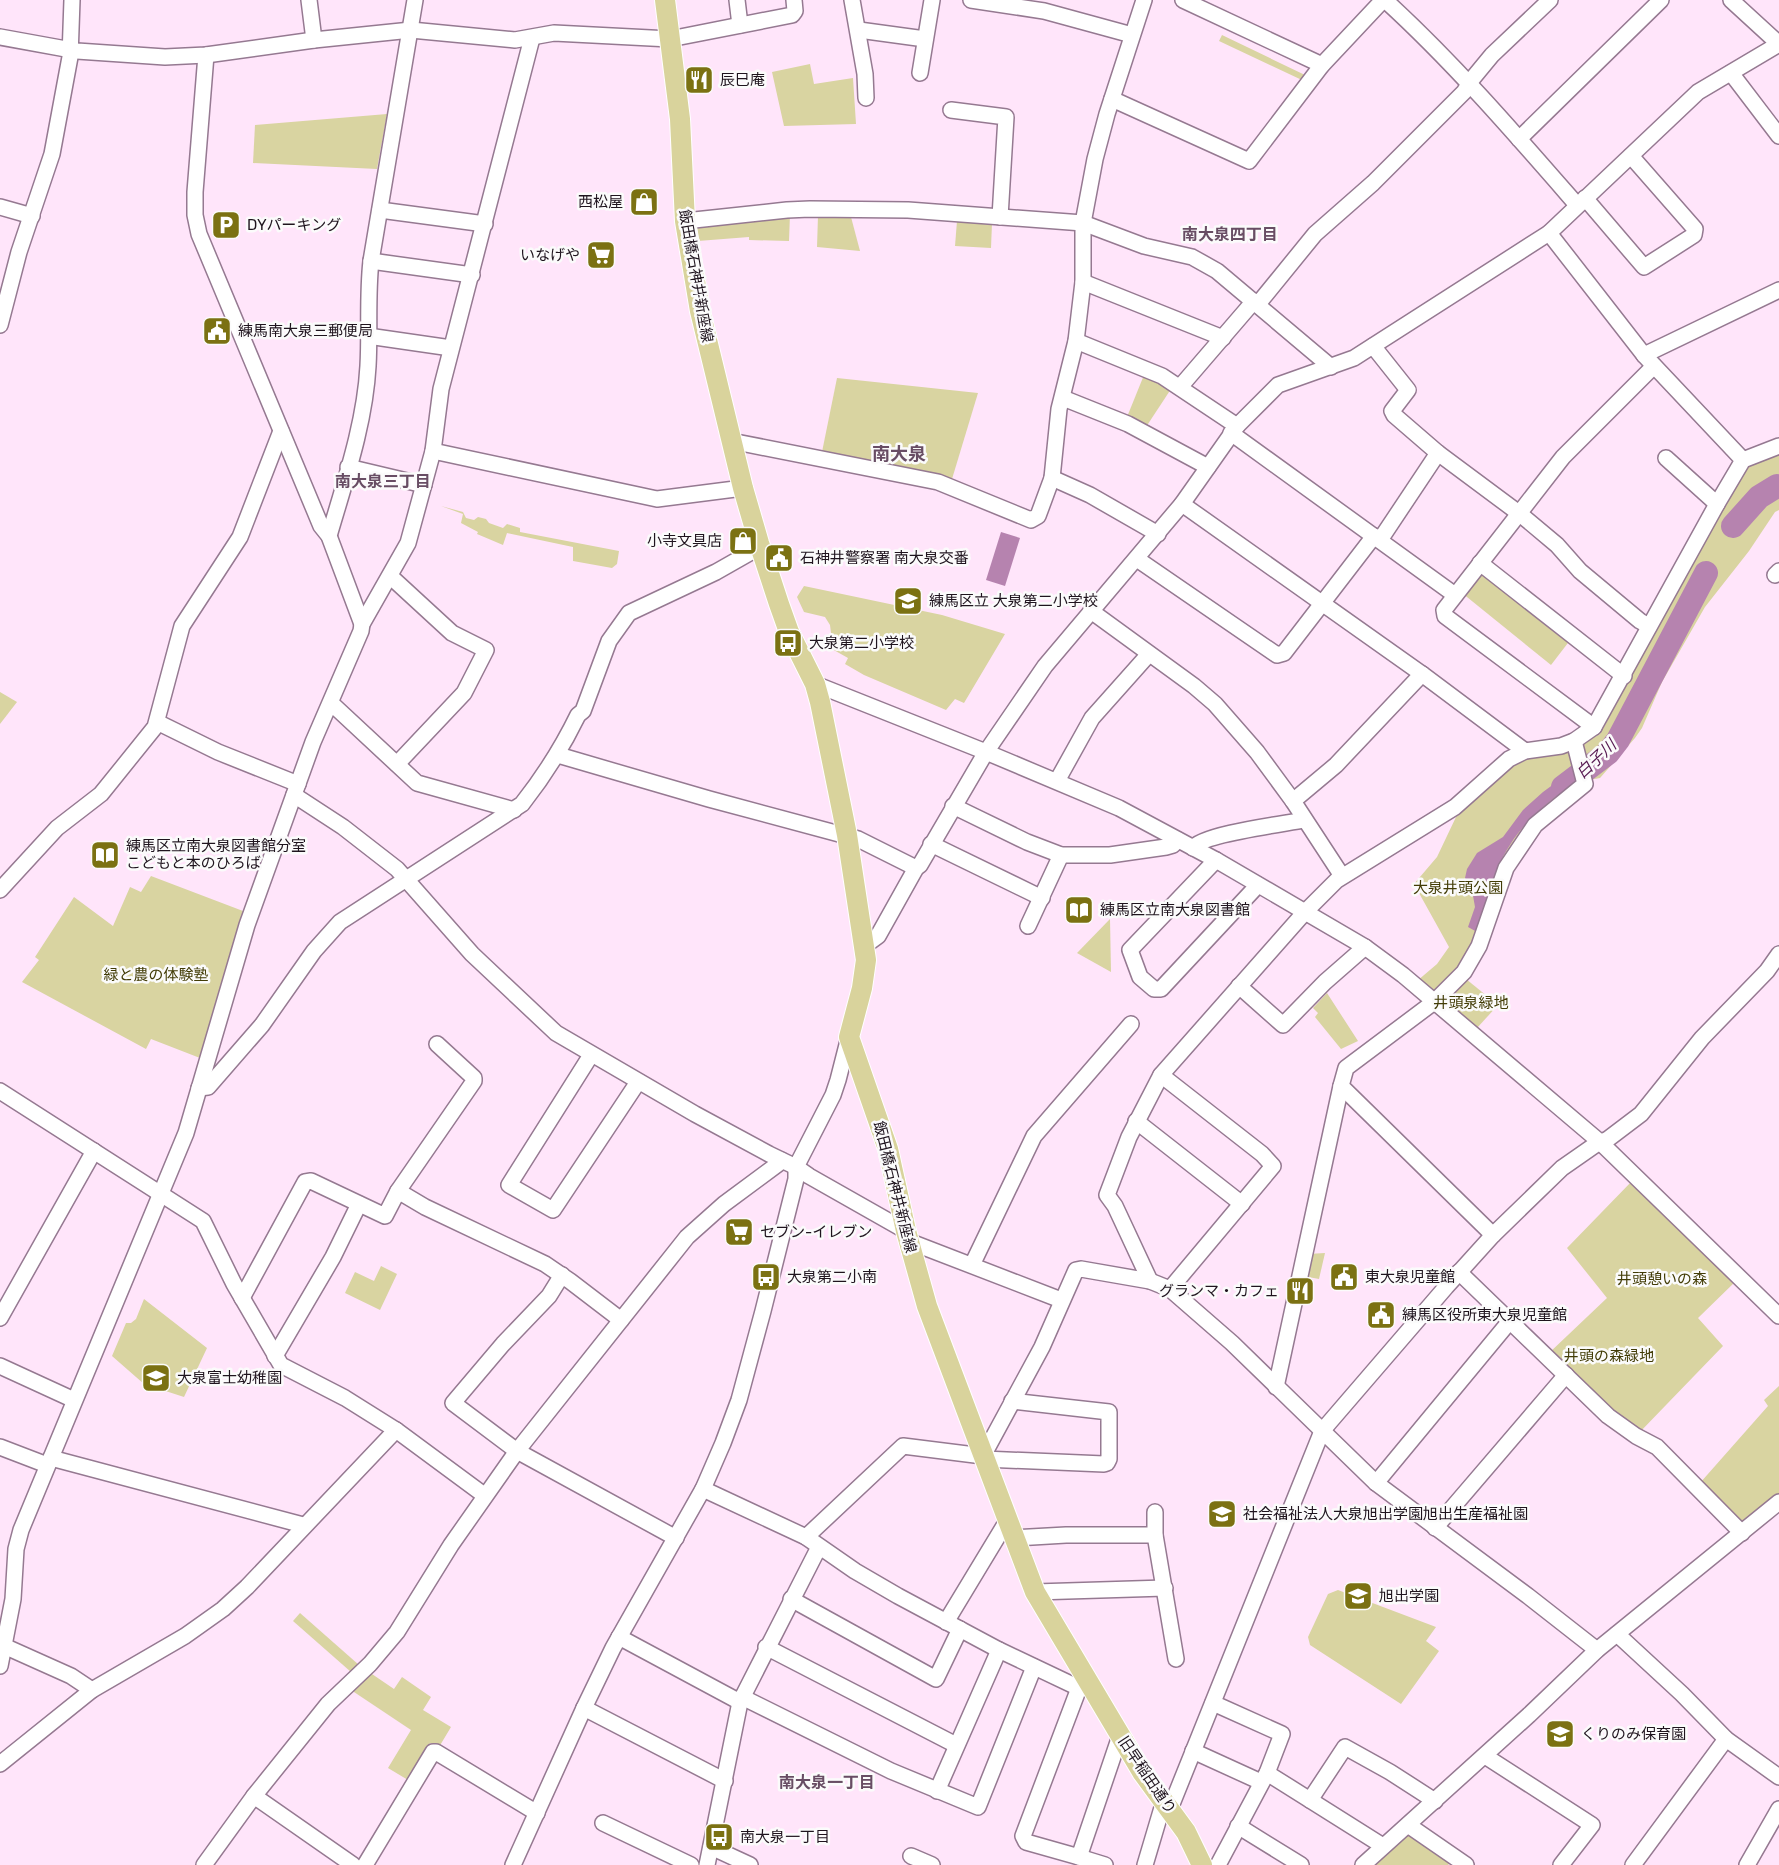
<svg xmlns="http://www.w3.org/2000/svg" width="1779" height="1865" viewBox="0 0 1779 1865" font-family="Rubik,'Noto Sans JP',sans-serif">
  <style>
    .green { fill: #d9d4a1 }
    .water { fill: #b683af }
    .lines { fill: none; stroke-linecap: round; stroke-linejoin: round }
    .river { stroke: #b683af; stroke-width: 24 }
    .minor-casing { stroke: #957991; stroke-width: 18 }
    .major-casing { stroke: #fff; stroke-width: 22 }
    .minor { stroke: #fff; stroke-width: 15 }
    .major { stroke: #d9d39c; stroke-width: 20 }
    .labels { text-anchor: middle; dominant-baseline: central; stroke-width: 5; stroke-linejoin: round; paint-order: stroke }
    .poi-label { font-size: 15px; fill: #1f141e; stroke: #fbfbfb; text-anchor: start }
    .street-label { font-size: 15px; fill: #1f141e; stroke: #fbfbfb }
    .park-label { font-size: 15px; fill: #423c06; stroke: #fbfbfb }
    .neighbourhood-label { font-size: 16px; font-weight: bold; fill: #684d64; stroke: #fbfbfb }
    .water-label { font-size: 16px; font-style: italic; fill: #561850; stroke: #fbfbfb }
    .quarter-label { font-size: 18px; font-weight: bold; fill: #684d64; stroke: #fbfbfb }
  </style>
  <rect width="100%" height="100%" fill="#ffe5fa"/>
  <g class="green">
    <polygon points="1222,35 1305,75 1310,65 1311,72 1304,81 1219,41"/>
    <polygon points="810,64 814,84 853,78 856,124 784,126 772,72"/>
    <polygon points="387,114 377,169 253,163 255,125"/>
    <polygon points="790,214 789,241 749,240 749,237 698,241 694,225"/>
    <polygon points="818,216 851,217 860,251 817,247"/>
    <polygon points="957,221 992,223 991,248 955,246"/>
    <polygon points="1144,375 1171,389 1146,427 1127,417"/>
    <polygon points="837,378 978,393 952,479 822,452"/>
    <polygon points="1779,452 1779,510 1775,512 1749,551 1705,607 1662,682 1642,728 1635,738 1600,778 1579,782 1532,821 1481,931 1459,970 1434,995 1417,981 1437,964 1449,947 1414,884 1437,857 1456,817 1504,768 1524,760 1552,755 1600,734 1744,466"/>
    <polygon points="441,506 463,512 466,518 474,520 478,517 486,519 489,523 503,528 507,524 520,528 520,532 619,551 617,564 612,568 573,561 573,547 507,533 503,545 477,534 478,532 461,523 463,514"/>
    <polygon points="1479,571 1571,639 1551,665 1462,593"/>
    <polygon points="804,586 942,615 1005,634 964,703 955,699 946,710 864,675 845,664 848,658 832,649 834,635 831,633 830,625 825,617 804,612 797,597"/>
    <polygon points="0,692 17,702 0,724"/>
    <polygon points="151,876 243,911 200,1058 151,1039 146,1049 22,982 39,960 35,957 74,897 113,926 130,887 141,892"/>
    <polygon points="1110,919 1111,972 1077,953"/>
    <polygon points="1466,979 1498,1005 1477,1028 1448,1004 1448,1000"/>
    <polygon points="1327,993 1358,1041 1341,1049 1315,1017 1318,1013 1313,1008"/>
    <polygon points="1633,1180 1737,1280 1698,1318 1723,1346 1638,1434 1548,1354 1607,1298 1567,1248"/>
    <polygon points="1325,1253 1319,1279 1303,1276 1308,1254"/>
    <polygon points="381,1266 397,1274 380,1310 345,1293 355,1272 374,1281"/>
    <polygon points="144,1299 207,1348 184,1397 144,1384 112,1356 126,1323 131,1323 136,1319"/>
    <polygon points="1779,1386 1779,1497 1749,1521 1738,1521 1700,1483 1768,1406 1764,1400"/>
    <polygon points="1338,1590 1436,1627 1426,1641 1439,1651 1401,1704 1310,1645 1308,1637 1328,1594"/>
    <polygon points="300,1613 359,1665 351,1672 293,1621"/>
    <polygon points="369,1672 394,1689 402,1677 431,1697 423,1710 451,1727 439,1747 430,1743 408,1780 388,1768 411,1730 351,1690"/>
    <polygon points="1407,1831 1450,1863 1448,1865 1368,1865"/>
  </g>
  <g class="water">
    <polygon points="1001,532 1020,538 1005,586 986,580"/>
    <path d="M1577 767 1580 778C1554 798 1527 817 1510 845 1493 870 1486 903 1477 932L1468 927 1475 907 1472 890 1467 888 1465 878 1467 869 1477 853 1503 837 1523 810 1543 792Z"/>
  </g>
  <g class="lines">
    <g class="river">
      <polyline points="1733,526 1759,497 1777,486"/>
      <polyline points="1563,787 1608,753 1618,740 1706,573"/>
    </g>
    <g class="minor-casing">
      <g id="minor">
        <polyline points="309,0 314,40"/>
        <polyline points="737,0 740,25"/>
        <polyline points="852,0 865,74 866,98"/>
        <polyline points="971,0 1044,11 1132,35"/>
        <polyline points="1183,0 1322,65"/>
        <path d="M1385 0C1454 63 1516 135 1577 205"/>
        <polyline points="859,30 925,39"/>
        <polyline points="0,37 77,51 165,57 206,55 314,40 411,30 515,40 554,33 670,39 792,15 795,11 794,0"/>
        <polyline points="206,55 195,192 195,215 199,234 321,526 329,536 362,624"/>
        <polyline points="920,73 932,0"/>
        <polyline points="1731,73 1779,136"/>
        <polyline points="1112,99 1249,161 1322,65 1383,0"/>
        <polyline points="951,110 1006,117 1000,217"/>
        <polyline points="1519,139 1661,0"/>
        <polyline points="1585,198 1644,267 1694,235 1695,229 1631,156"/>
        <polyline points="0,207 32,216"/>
        <polyline points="380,210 485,224"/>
        <polyline points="685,221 787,210 810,209 908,210 1083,223 1144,246 1192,257 1217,271 1331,367"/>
        <polyline points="1549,233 1644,355 1743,460"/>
        <polyline points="371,261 472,275"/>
        <polyline points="1083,282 1223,338"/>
        <polyline points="1258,304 1315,234 1373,183 1464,92 1473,78 1492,55 1550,0"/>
        <polyline points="0,325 19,252 52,154 70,57 72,0"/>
        <polyline points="368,336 451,348"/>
        <polyline points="1076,341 1162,376 1237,426"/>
        <polyline points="1373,346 1408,390 1392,411 1394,415 1438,453 1520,514 1557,545 1580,571 1640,621 1649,626"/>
        <polyline points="1644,355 1779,290"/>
        <polyline points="1180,387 1254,301"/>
        <polyline points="1063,398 1128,424 1208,467"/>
        <polyline points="1231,433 1455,595"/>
        <polyline points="731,441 938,482 1031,520 1038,516 1052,478 1059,409 1076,341 1083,282 1083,223 1095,159 1107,114 1144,0"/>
        <polyline points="433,451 657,499 743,488"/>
        <polyline points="1666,458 1717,504"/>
        <polyline points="348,467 424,485"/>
        <polyline points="1052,478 1090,495 1158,534"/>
        <polyline points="1182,504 1422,674 1525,751"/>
        <path d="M329 536C345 481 365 423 368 366 370 331 367 296 371 261L415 0"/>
        <polyline points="1380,540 1438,453"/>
        <polyline points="1137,559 1277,655 1284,653 1374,536"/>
        <polyline points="1480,563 1624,676"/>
        <polyline points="1775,575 1779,571"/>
        <polyline points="390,576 452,633 486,650 464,693 397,764"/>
        <polyline points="1091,611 1194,686 1215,704 1257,752 1293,801 1342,876"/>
        <polyline points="815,684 986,752 1119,808 1216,860 1365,947 1403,975 1600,1142 1779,1316"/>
        <polyline points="331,703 417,783 514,810"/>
        <polyline points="157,722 218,752 298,784"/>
        <polyline points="1594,727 1445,616 1444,610 1563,457 1654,366"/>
        <polyline points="558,755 709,799 858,839 916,868"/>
        <polyline points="1057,781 1092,718 1149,654"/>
        <polyline points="294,795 343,827 397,869 472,954 556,1033 695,1114 769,1154 796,1167 809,1176 906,1231"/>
        <polyline points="1293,801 1336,765 1422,674"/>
        <polyline points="953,806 1027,842 1061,855 1110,855 1166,847 1173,845 1178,840"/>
        <polyline points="931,844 1042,898"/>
        <path d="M1193 848C1202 834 1284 824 1304 820"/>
        <polyline points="1216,860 1130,950 1140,977 1154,989 1161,989 1258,885"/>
        <polyline points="0,890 57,828 101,794 155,727 182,626 240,537 281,431"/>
        <polyline points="1028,926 1061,855"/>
        <polyline points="863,947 878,936 916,868 920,865 986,752 1045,666 1182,504 1237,426 1278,385 1354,358 1549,233 1698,92 1779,44 1731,0"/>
        <polyline points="1239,986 1283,1025 1325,982 1365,947"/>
        <polyline points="591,1055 509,1185 553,1210 638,1082"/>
        <polyline points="1161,1075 1262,1154 1273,1166 1170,1289"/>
        <path d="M199 1088 208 1087 262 1025 314 951 340 922 522 804C544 776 562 748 578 715L583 711 609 641 629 613 716 572 760 547"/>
        <polyline points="0,1091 203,1221 234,1284 281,1365 345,1398 396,1430 484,1495"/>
        <polyline points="1136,1121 1242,1204"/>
        <polyline points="398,1191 425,1207 545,1264 570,1281 621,1320"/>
        <polyline points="1493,1235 1341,1086 1346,1068 1434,1002 1464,972 1479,946 1506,868 1535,825 1585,784 1574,741"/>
        <polyline points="908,1241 1061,1300"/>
        <polyline points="972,1265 1034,1136 1131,1024"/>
        <polyline points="1459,1272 1608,1416 1636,1436 1657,1447 1742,1533"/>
        <polyline points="562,1275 549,1296 503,1344 453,1403 517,1451 676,1538"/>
        <polyline points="1150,1281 1115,1206 1107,1195 1129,1137 1161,1075 1305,912 1337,880 1455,807 1509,759 1525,751 1561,746 1574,741 1594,727 1717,504 1743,460 1779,446"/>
        <polyline points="242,1298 305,1182 311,1181 385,1216 398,1191 474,1081 474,1078 437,1044"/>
        <polyline points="0,1318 94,1151"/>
        <polyline points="275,1356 333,1257 359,1204"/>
        <polyline points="0,1366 74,1400"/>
        <polyline points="1276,1387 1341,1086"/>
        <polyline points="0,1447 47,1465"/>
        <polyline points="51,1458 303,1525"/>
        <polyline points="984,1459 1104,1464 1107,1463 1109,1459 1109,1412 1012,1401"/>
        <polyline points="1376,1483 1510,1321"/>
        <polyline points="703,1489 806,1537 855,1571 898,1596 999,1650 1079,1688 1089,1686"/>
        <polyline points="1155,1512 1155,1535 1176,1659"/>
        <polyline points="1435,1528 1566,1375"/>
        <polyline points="806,1537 903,1446 983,1456 1042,1347 1076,1270 1081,1269 1150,1281 1170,1289 1232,1343 1376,1483 1528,1596 1597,1650"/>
        <polyline points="1014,1538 1066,1535 1155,1535"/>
        <polyline points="1035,1592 1165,1588"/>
        <polyline points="791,1599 936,1679 960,1629"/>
        <polyline points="946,1622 1007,1521"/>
        <polyline points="1617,1634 1682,1694 1726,1739 1779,1777"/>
        <polyline points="619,1637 740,1702"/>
        <polyline points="4,1646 71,1676 92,1690"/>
        <polyline points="766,1647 956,1745"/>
        <polyline points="0,1666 13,1599 16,1549 21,1530 186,1133 247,925 313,742 361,631 362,624 408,543 433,451 441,389 532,38"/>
        <polyline points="1079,1688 1023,1836 1026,1842 1079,1857 1120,1736"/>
        <polyline points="742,1697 891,1771 978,1807 1034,1667"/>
        <polyline points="1213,1703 1282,1734 1267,1773 1218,1865"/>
        <polyline points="584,1708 725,1781"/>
        <polyline points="1193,1751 1261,1782"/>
        <polyline points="1485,1756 1592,1825 1561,1865"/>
        <polyline points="0,1764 92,1690 185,1636 223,1609 247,1587 396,1430"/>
        <polyline points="1267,1773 1383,1846"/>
        <polyline points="937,1791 999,1650"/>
        <polyline points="254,1796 353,1865"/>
        <polyline points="1310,1800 1345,1747 1390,1772 1435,1801"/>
        <polyline points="1170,1809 1322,1431 1446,1287 1493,1235 1562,1168 1595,1145 1608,1139 1641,1114 1702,1038 1767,971 1779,954"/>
        <polyline points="603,1823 691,1865"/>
        <polyline points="1408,1825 1466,1865"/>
        <polyline points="1238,1826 1301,1865"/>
        <polyline points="711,1847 750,1865"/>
        <polyline points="911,1856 932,1865"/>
        <polyline points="1079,1857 1105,1865"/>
        <polyline points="204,1865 254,1796 328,1704 370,1664 397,1632 451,1545 517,1451 687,1237 724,1204 778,1164 781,1160"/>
        <polyline points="365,1865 433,1752 436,1752 537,1813"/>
        <polyline points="513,1865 584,1708 613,1648 703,1489 723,1443 739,1400 763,1311 796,1179 796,1167 833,1095 838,1080 849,1037"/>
        <polyline points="707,1865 740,1702 819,1547"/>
        <polyline points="1145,1865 1164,1801"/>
        <polyline points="1363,1865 1529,1715 1597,1650 1779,1502"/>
        <polyline points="1633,1865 1726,1739"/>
        <polyline points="1747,1865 1779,1809"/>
      </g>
    </g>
    <g class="major-casing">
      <polyline id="major" points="665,0 680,119 685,221 700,311 743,488 759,543 779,604 789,632 815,684 820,702 847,835 866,960 862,988 849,1037 888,1149 906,1231 927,1306 1035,1592 1142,1772 1186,1832 1202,1865"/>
    </g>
    <use href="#minor" class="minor"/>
    <use href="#major" class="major"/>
  </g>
  <defs>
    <g id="restaurant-square" transform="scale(1.5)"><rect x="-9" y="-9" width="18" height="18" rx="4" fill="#7b7112" stroke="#fbfbfb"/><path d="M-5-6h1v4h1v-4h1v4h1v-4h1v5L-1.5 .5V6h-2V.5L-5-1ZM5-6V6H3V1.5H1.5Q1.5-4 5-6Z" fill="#fff"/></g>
    <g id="shop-square" transform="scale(1.5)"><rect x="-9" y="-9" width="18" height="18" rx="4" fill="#7b7112" stroke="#fbfbfb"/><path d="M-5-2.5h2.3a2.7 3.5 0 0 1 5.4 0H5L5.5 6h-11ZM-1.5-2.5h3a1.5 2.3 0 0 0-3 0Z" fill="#fff"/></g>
    <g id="parking-square" transform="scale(1.5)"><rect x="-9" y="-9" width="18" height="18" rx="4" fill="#7b7112" stroke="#fbfbfb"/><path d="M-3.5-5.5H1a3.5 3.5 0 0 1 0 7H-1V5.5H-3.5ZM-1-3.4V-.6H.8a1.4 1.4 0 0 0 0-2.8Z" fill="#fff"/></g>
    <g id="supermarket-square" transform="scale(1.5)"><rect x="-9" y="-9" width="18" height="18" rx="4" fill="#7b7112" stroke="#fbfbfb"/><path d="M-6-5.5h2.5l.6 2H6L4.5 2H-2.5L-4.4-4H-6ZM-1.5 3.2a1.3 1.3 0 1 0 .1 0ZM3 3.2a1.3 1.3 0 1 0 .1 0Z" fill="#fff"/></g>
    <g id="civic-square" transform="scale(1.5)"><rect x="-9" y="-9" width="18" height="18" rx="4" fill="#7b7112" stroke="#fbfbfb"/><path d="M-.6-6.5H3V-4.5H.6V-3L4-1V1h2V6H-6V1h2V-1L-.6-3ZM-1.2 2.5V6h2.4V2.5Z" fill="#fff"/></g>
    <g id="school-square" transform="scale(1.5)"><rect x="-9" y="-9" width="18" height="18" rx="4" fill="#7b7112" stroke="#fbfbfb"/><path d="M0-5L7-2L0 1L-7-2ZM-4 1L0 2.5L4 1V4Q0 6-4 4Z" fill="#fff"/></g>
    <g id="bus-square" transform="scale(1.5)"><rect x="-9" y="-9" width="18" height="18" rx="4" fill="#7b7112" stroke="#fbfbfb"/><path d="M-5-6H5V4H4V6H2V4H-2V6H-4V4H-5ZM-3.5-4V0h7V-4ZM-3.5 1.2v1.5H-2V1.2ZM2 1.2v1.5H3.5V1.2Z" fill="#fff"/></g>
    <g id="library-square" transform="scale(1.5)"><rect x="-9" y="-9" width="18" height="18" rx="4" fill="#7b7112" stroke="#fbfbfb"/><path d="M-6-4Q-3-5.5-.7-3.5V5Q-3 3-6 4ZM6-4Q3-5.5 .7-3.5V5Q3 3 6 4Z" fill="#fff"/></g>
  </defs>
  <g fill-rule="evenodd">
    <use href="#restaurant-square" x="699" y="80"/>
    <use href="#shop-square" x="644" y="202"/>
    <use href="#parking-square" x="226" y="225"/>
    <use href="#supermarket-square" x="601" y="255"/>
    <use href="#civic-square" x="217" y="331"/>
    <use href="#shop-square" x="743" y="541"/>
    <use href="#civic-square" x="779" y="558"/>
    <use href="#school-square" x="908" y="601"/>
    <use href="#bus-square" x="788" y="643"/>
    <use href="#library-square" x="105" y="855"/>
    <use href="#library-square" x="1079" y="910"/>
    <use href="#supermarket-square" x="739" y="1232"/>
    <use href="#bus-square" x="766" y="1277"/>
    <use href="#civic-square" x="1344" y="1277"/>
    <use href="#restaurant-square" x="1300" y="1291"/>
    <use href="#civic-square" x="1381" y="1315"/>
    <use href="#school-square" x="156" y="1378"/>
    <use href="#school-square" x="1222" y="1514"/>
    <use href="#school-square" x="1358" y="1596"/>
    <use href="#school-square" x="1560" y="1734"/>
    <use href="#bus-square" x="719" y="1837"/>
  </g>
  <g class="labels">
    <g class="poi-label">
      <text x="720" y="80">辰巳庵</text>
      <text x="623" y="202" text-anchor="end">西松屋</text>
      <text x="247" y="225">DYパーキング</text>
      <text x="580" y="255" text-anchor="end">いなげや</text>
      <text x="238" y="331">練馬南大泉三郵便局</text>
      <text x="722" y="541" text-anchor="end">小寺文具店</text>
      <text x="800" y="558">石神井警察署 南大泉交番</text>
      <text x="929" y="601">練馬区立 大泉第二小学校</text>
      <text x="809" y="643">大泉第二小学校</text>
      <text x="126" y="846">練馬区立南大泉図書館分室<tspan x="126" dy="17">こどもと本のひろば</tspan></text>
      <text x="1100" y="910">練馬区立南大泉図書館</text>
      <text x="760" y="1232">セブン-イレブン</text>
      <text x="787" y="1277">大泉第二小南</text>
      <text x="1365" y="1277">東大泉児童館</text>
      <text x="1279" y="1291" text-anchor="end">グランマ・カフェ</text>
      <text x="1402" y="1315">練馬区役所東大泉児童館</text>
      <text x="177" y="1378">大泉富士幼稚園</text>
      <text x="1243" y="1514">社会福祉法人大泉旭出学園旭出生産福祉園</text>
      <text x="1379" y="1596">旭出学園</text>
      <text x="1581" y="1734">くりのみ保育園</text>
      <text x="740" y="1837">南大泉一丁目</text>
    </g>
    <g class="street-label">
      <text transform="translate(696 276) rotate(80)">飯田橋石神井新座線</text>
      <text transform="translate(895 1187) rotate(76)">飯田橋石神井新座線</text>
      <text transform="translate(1147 1775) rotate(56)">旧早稲田通り</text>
    </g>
    <g class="park-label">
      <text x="1458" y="888">大泉井頭公園</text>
      <text x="156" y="975">緑と農の体験塾</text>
      <text x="1471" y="1003">井頭泉緑地</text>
      <text x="1662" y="1279">井頭憩いの森</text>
      <text x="1609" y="1356">井頭の森緑地</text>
    </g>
    <g class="neighbourhood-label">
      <text x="1230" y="234">南大泉四丁目</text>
      <text x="383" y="481">南大泉三丁目</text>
      <text x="827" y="1782">南大泉一丁目</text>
    </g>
    <g class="water-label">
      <text transform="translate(1596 759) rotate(-43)">白子川</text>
    </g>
    <g class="quarter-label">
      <text x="899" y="454">南大泉</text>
    </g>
  </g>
</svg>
